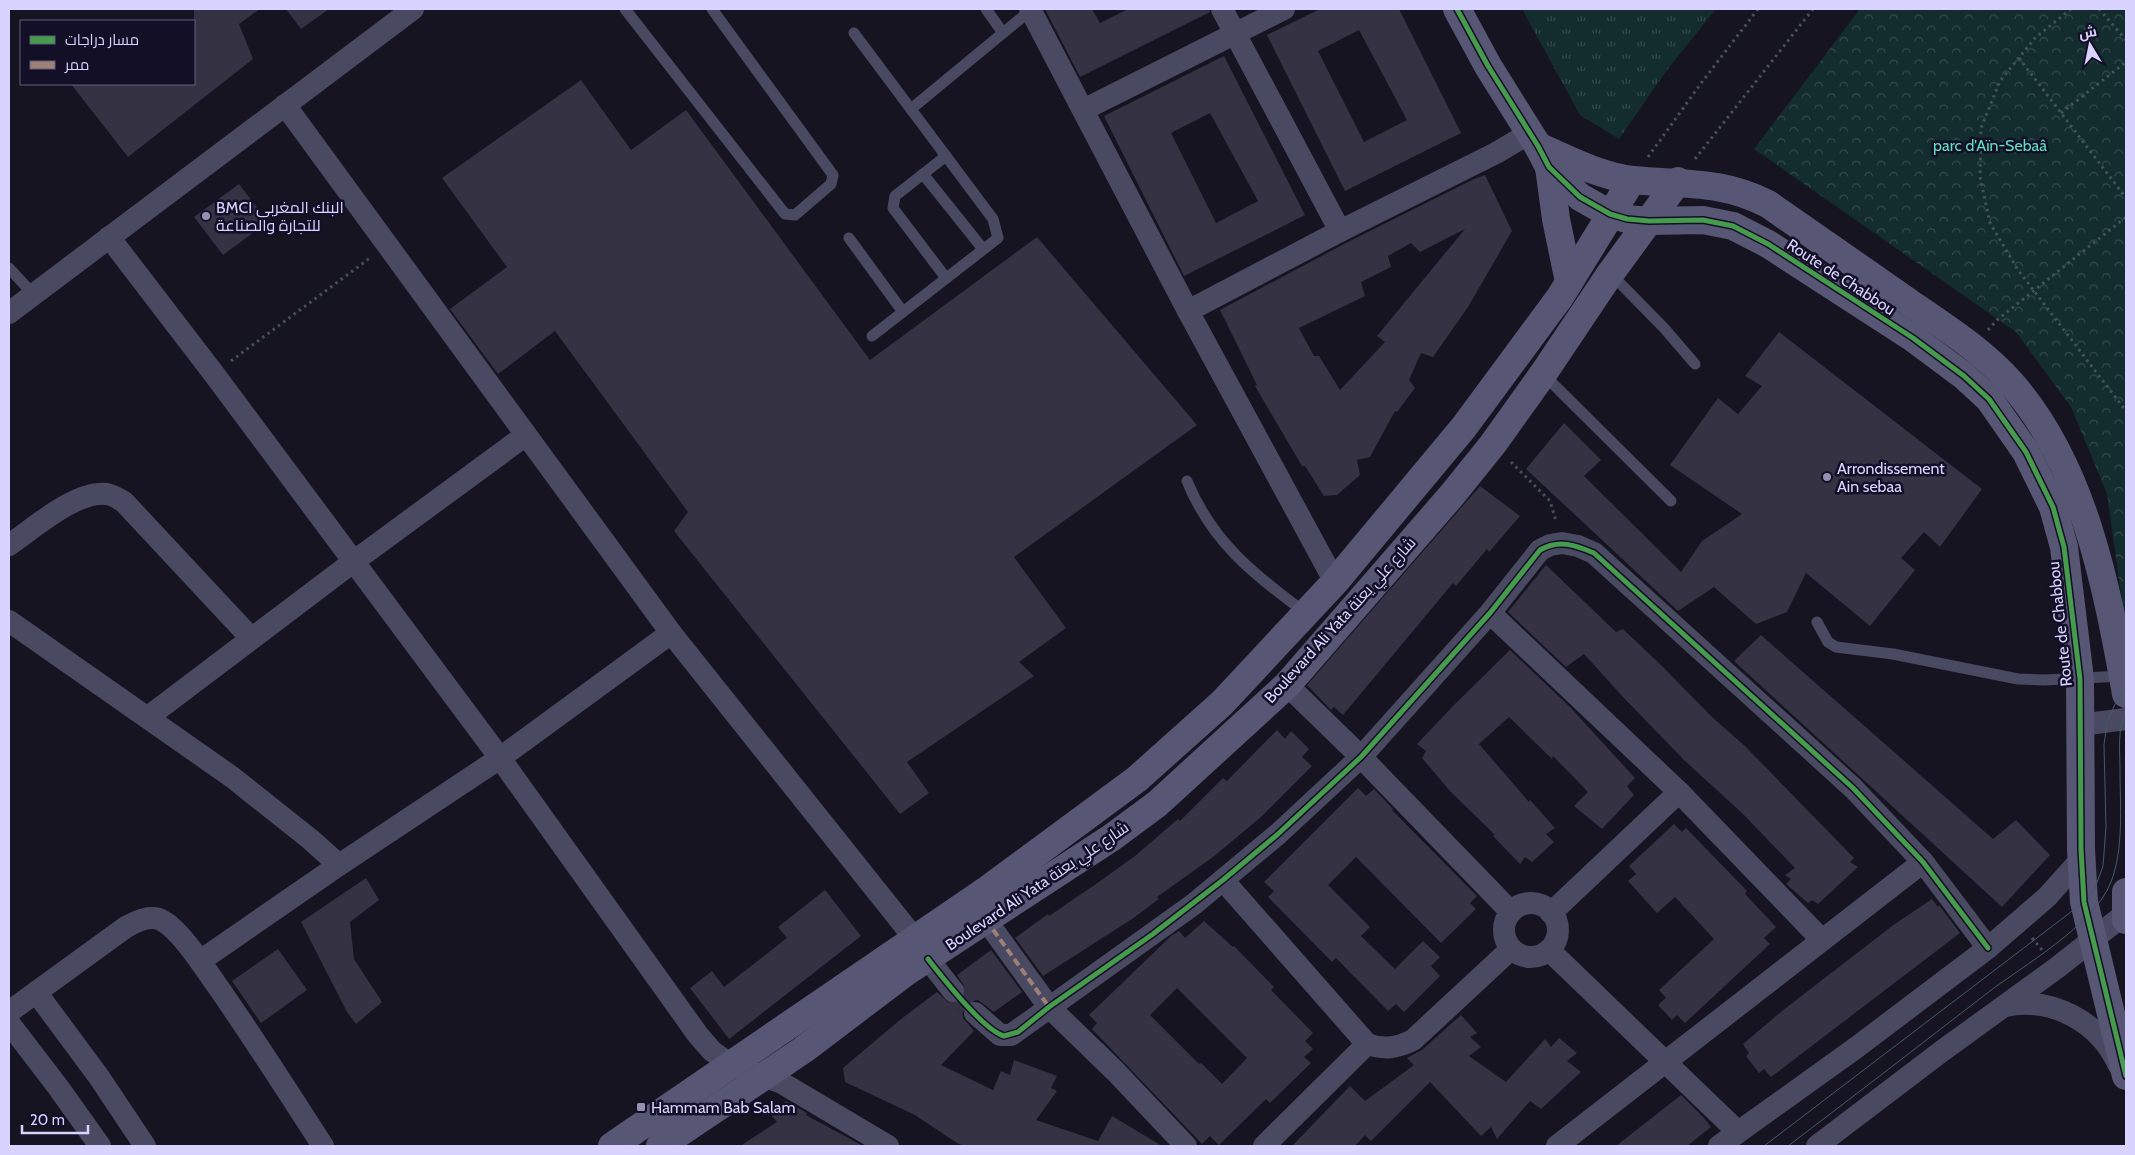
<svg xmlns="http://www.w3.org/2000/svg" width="2135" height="1155" viewBox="0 0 2135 1155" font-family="Cabin,Cairo,sans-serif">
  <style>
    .grass { fill: url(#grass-tufts) }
    .park { fill: url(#park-crowns) }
    .building { fill: #343243; fill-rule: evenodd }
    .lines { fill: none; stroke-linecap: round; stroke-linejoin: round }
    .street-tunnel { stroke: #333142; stroke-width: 22; stroke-dasharray: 22 11; stroke-linecap: butt }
    .path { stroke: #44505f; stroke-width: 3; stroke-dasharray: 2.5 4; stroke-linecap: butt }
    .lane { stroke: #4a4962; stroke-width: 11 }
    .street { stroke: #4a4962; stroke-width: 22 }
    .secondary { stroke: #575674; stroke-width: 28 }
    .tram { stroke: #43596b; stroke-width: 1 }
    .quiet { stroke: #9e8076; stroke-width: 4; stroke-dasharray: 8 4; stroke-linecap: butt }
    .cycleway-casing { stroke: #130f26; stroke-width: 8 }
    .cycleway { stroke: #469c4c; stroke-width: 5 }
    .poi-dot { fill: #9591b1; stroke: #130f26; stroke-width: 2 }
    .labels { text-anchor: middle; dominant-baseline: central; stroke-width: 5; stroke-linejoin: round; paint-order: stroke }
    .park-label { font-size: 16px; fill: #5fe0c0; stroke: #130f26 }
    .poi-label { font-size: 16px; fill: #d9d4ff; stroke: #130f26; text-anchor: start }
    .street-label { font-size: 16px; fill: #d9d4ff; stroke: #130f26 }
  </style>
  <defs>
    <pattern id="grass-tufts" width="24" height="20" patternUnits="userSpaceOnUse" patternTransform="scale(1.25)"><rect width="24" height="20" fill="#132c2d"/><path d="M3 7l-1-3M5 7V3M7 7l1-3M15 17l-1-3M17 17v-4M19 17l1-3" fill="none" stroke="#354a4c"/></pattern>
    <pattern id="park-crowns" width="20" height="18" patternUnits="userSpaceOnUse" patternTransform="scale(1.25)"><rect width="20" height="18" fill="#132c2d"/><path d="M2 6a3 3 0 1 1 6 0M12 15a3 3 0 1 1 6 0" fill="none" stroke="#354a4c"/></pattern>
  </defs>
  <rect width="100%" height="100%" fill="#161421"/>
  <polygon class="grass" points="1522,9 1716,9 1667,70 1619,139 1580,115"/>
  <polygon class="park" points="1860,9 2126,9 2126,630 2107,494 2071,407 2016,332 1754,149"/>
  <g class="building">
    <polygon points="194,9 260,9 239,24 253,59 128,157 71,84 194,84"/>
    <polygon points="286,9 329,9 301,29"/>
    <polygon points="1045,9 1092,9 1100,23 1128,9 1209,9 1210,12 1080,77"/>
    <path d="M1320 9H1399L1461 133 1345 191 1267 35ZM1359 30 1407 120 1364 142 1318 51Z"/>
    <path d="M1224 56 1305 215 1184 276 1104 116ZM1210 113 1258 201 1216 223 1171 133Z"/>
    <polygon points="581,80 631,150 686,110 870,360 1037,237 1197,425 1014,557 1066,628 1019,662 1034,676 907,762 929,793 900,814 674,531 688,512 555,331 498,374 450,309 507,267 442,178"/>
    <path d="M1485 175 1512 231 1468 307 1433 357 1421 353 1409 380 1415 388 1397 412 1395 411 1370 457 1357 460 1360 475 1337 495 1324 496 1305 466H1302L1255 386 1257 385 1220 310 1346 243 1472 180ZM1465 229 1377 336 1385 342 1340 390 1319 356H1314L1299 328 1365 296 1361 282 1391 267 1388 256 1411 243 1420 252Z"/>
    <polygon points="239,184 268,222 223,255 194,217"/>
    <polygon points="1779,332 1982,489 1940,547 1924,532 1901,558 1915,570 1870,626 1806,573 1787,612 1756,624 1714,587 1678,611 1526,469 1564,423 1601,460 1584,476 1681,572 1702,541 1742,514 1670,465 1718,398 1738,414 1762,386 1745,376"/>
    <polygon points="1480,486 1520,516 1489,552 1487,549 1456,586 1453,583 1343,715 1334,707 1331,710 1307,685"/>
    <polygon points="1546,565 1616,632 1623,629 1663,667 1712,717 1745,746 1854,858 1850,862 1858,867 1818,904 1812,900 1808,903 1786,884 1791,879 1785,875 1795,868 1743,814 1684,760 1623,697 1584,654 1566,667 1508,612"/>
    <polygon points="1761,635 1993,839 2016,820 2050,855 2002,907 1734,661"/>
    <polygon points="1510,650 1571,708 1635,778 1627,786 1634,795 1602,829 1574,806 1588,792 1553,756 1552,759 1509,717 1479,744 1529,802 1530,800 1555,828 1546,834 1554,842 1532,862 1525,857 1520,864 1493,836 1495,835 1449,790 1422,758 1426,751 1417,744 1455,704"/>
    <polygon points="1277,730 1285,739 1291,731 1309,749 1302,757 1312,766 1261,817 1213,857 1157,897 1159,899 1132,919 1043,976 1015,938 1048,914 1049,916 1096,884 1135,856 1178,819 1180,821 1223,778 1227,781"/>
    <polygon points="1358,788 1366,796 1374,789 1393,809 1392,810 1477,896 1470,903 1476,909 1441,943 1356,857 1328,885 1370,927 1361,936 1395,969 1423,941 1440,957 1431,966 1440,976 1404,1012 1396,1004 1388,1011 1336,958 1332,962 1268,897 1274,891 1264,882"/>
    <polygon points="1674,824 1682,832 1686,828 1747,891 1745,894 1776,927 1764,938 1770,944 1685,1023 1677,1015 1672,1020 1658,1005 1666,998 1659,990 1714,939 1675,897 1657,913 1628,881 1636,874 1629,866"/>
    <polygon points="366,878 379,900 350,922 354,959 382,1002 356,1024 347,1012 301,922"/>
    <polygon points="825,890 861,936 729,1039 690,988 712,971 724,987 787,938 778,927"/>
    <polygon points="1932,899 1938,907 1939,905 1960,933 1771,1077 1764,1069 1759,1073 1746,1056 1749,1053 1743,1044 1782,1011 1892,926"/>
    <path d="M1204 921 1233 947 1234 946 1274 987 1271 990 1313 1033 1305 1041 1313 1049 1304 1057 1311 1063 1270 1103 1266 1099 1219 1145 1210 1136 1202 1144 1092 1029 1097 1023 1089 1015 1171 936 1179 931 1185 938ZM1177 988 1247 1058 1222 1084 1201 1063 1199 1064 1150 1015Z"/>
    <polygon points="278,949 307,990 261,1023 232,981"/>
    <polygon points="991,950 1022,992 994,1012 978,1000 970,1001 965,1005 958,1003 962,1011 963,1018 974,1031 941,1065 993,1090 1001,1071 1010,1075 1014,1060 1057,1076 1051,1088 1057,1091 1036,1120 1098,1141 1112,1116 1162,1146 964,1146 957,1143 915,1115 845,1082 843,1068 901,1019 937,992 949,1003 955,1004 961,1001 965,995 966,989 957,975"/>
    <polygon points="1461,1015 1477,1033 1470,1037 1481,1047 1469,1056 1506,1082 1545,1039 1551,1047 1559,1038 1577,1053 1567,1061 1581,1072 1541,1109 1530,1101 1497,1139 1491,1127 1481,1136 1430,1082 1371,1141 1365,1135 1355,1146 1292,1146 1350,1086 1365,1101 1414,1065 1407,1058 1422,1050"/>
    <polygon points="1681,1095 1704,1118 1711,1127 1687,1146 1616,1146"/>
    <polygon points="786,1101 807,1113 806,1115 863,1146 740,1146 777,1122 771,1115"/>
  </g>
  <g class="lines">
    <polyline class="street-tunnel" points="953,991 975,1013"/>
    <g class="path">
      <polyline points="2071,9 2035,38 2000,81 1981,128 1980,177 1990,223 2018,270 2126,411"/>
      <polyline points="2099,9 2126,40"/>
      <polyline points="2019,58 2126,198"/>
      <polyline points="2061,113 2126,62"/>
      <polyline points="1648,157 1702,82 1758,9"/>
      <polyline points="1695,159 1813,9"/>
      <polyline points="1988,330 1997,320 2126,217"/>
      <polyline points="231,361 370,258"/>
      <polyline points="1511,462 1550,501 1556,521"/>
      <polyline points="2032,938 2042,950"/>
    </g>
    <g class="lane">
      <polyline points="625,9 785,214 795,215 831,184 833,175 712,9"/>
      <polyline points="986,9 1003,33"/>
      <polyline points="854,33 993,219 998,238 872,336"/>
      <polyline points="911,109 1031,10"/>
      <polyline points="946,156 895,196 893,208 946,278"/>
      <polyline points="923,174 983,249"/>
      <polyline points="849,238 903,312"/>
      <polyline points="9,268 34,295"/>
      <polyline points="1611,274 1664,328 1695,364"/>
      <polyline points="1543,374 1671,501"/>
      <path d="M1187 481C1212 542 1254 575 1306 613"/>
      <polyline points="1817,622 1828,642 1836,647 1893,654 2018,679 2045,680 2122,676"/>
    </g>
    <g class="street">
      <polyline points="1030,9 1188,311 1335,582"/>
      <polyline points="1222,9 1340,231"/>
      <polyline points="285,105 671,633 915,939"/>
      <polyline points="1083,110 1284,9"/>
      <polyline points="109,237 214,374 500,758 698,1035 712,1051 731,1065 782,1083 888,1146"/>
      <polyline points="1188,311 1340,231 1496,153 1530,133"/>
      <polyline points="9,313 413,9"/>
      <path d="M9 545C33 529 76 490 107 494 113 495 119 499 124 502L251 638"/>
      <polyline points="1490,613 1679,792 1822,940"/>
      <polyline points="9,621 232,777 310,839 339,865"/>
      <polyline points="1287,685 1361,757 1511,912"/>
      <polyline points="148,717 353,562 526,435"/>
      <polyline points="2080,725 2126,719"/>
      <polyline points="1223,880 1367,1044"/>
      <circle cx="1531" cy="930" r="27"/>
      <polyline points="1551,913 1679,792"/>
      <polyline points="986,920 1049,1007 1115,1071 1186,1146"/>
      <polyline points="1549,950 1738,1132"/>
      <polyline points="928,959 953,991"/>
      <polyline points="200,961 339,865 500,758 671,633"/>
      <polyline points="36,992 99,1077 145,1146"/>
      <path d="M2005 1006C2052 996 2100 1022 2119 1066"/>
      <path d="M9 1012 126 927C137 921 151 914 163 921 181 931 204 967 216 984 253 1037 288 1092 323 1146"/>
      <polyline points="975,1013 1000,1035 1011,1035 1194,904 1278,834 1361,757 1490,613 1540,550 1550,545 1562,543 1578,546 1594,553 1853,788 1923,862 1988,948"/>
      <polyline points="9,1023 58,1087 100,1146"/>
      <path d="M1264 1146 1367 1044C1384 1050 1397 1048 1413 1040L1511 949"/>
      <polyline points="1557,1146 1923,862"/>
      <polyline points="1719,1146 1857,1047 1988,948 2047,897 2082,858"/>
      <polyline points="1817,1146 1942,1051 2058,967 2125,914"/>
    </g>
    <g class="secondary">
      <polyline points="1457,9 1488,66 1538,146 1549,167 1580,197 1610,214 1627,219 1649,221 1703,220 1733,226 1768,244 1913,338 1964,376 1989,399 2026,452 2053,507 2064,547 2080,679 2081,849 2084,902 2126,1076"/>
      <path d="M1538 146C1567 159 1600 176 1633 180 1683 185 1721 180 1768 204 1816 237 1863 270 1910 303 1945 327 1983 351 2011 383 2084 466 2107 587 2126 694"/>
      <polyline points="1549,167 1556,219 1569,282"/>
      <polyline points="2126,892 2126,920"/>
      <polyline points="612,1146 988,889 1137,779 1222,703 1335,582 1464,427 1560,297 1632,180"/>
      <polyline points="660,1146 803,1050 906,972 1111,838 1157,804 1287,685 1452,495 1493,444 1543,374 1610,274 1678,181"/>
    </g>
    <g class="tram">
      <polyline points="1764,1146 2084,902 2095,888 2103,866 2106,827 2104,745 2107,722 2117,700 2126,687"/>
      <path d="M1788 1146C1854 1096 1920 1045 1986 994 2022 966 2094 926 2111 882 2124 848 2120 806 2120 770 2120 750 2117 729 2126 711"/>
    </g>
    <polyline class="quiet" points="986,920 1049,1007"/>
    <g class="cycleway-casing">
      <g id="cycleway">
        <polyline points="1457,9 1488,66 1538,146 1549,167 1580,197 1610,214 1627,219 1649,221 1703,220 1733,226 1768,244 1913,338 1964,376 1989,399 2026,452 2053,507 2064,547 2080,679 2081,849 2084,902 2126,1076"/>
        <path d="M928 959C942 977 983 1030 1004 1036L1018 1032 1049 1007 1153 934 1223 880 1278 834 1361 757 1490 613 1540 550C1559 539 1575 545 1594 553L1853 788 1923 862 1988 948"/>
      </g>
    </g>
    <use href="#cycleway" class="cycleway"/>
  </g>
  <g class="poi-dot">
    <circle cx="206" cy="216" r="5"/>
    <circle cx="1827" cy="477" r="5"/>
    <rect x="636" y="1102" width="10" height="10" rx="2.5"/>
  </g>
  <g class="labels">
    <g class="park-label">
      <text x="1990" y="145">parc d'Aïn-Sebaâ</text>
    </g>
    <g class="poi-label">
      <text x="216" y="207">BMCI البنك المغربي<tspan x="216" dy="18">للتجارة والصناعة</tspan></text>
      <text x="1837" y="468">Arrondissement<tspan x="1837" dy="18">Ain sebaa</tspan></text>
      <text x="651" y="1107">Hammam Bab Salam</text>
    </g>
    <g class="street-label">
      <text transform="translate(1841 277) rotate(33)">Route de Chabbou</text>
      <text transform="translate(1340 620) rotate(-48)">Boulevard Ali Yata شارع علي يعتة</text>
      <text transform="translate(2060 624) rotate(-96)">Route de Chabbou</text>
      <text transform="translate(1037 886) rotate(-34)">Boulevard Ali Yata شارع علي يعتة</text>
    </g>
  </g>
  <rect width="2135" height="1155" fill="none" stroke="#d9d4ff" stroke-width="20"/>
  <rect x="20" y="20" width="175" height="65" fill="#130f26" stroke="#625e7d"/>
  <rect x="30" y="36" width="25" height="8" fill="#469c4c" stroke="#625e7d"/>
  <text x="65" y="45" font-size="15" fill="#d9d4ff">مسار دراجات</text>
  <rect x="30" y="61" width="25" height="8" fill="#9e8076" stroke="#625e7d"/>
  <text x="65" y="70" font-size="15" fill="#d9d4ff">ممر</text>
  <g transform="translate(2090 45) rotate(350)" stroke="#130f26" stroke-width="4" paint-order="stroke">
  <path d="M0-4L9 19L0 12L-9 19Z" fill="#d9d4ff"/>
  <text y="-8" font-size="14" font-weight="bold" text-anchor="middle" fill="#d9d4ff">ش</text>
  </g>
  <path d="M22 1125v8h66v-8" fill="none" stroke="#d9d4ff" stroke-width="2.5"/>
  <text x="30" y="1125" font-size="15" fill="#d9d4ff" stroke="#130f26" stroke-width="4" paint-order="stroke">20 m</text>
</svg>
